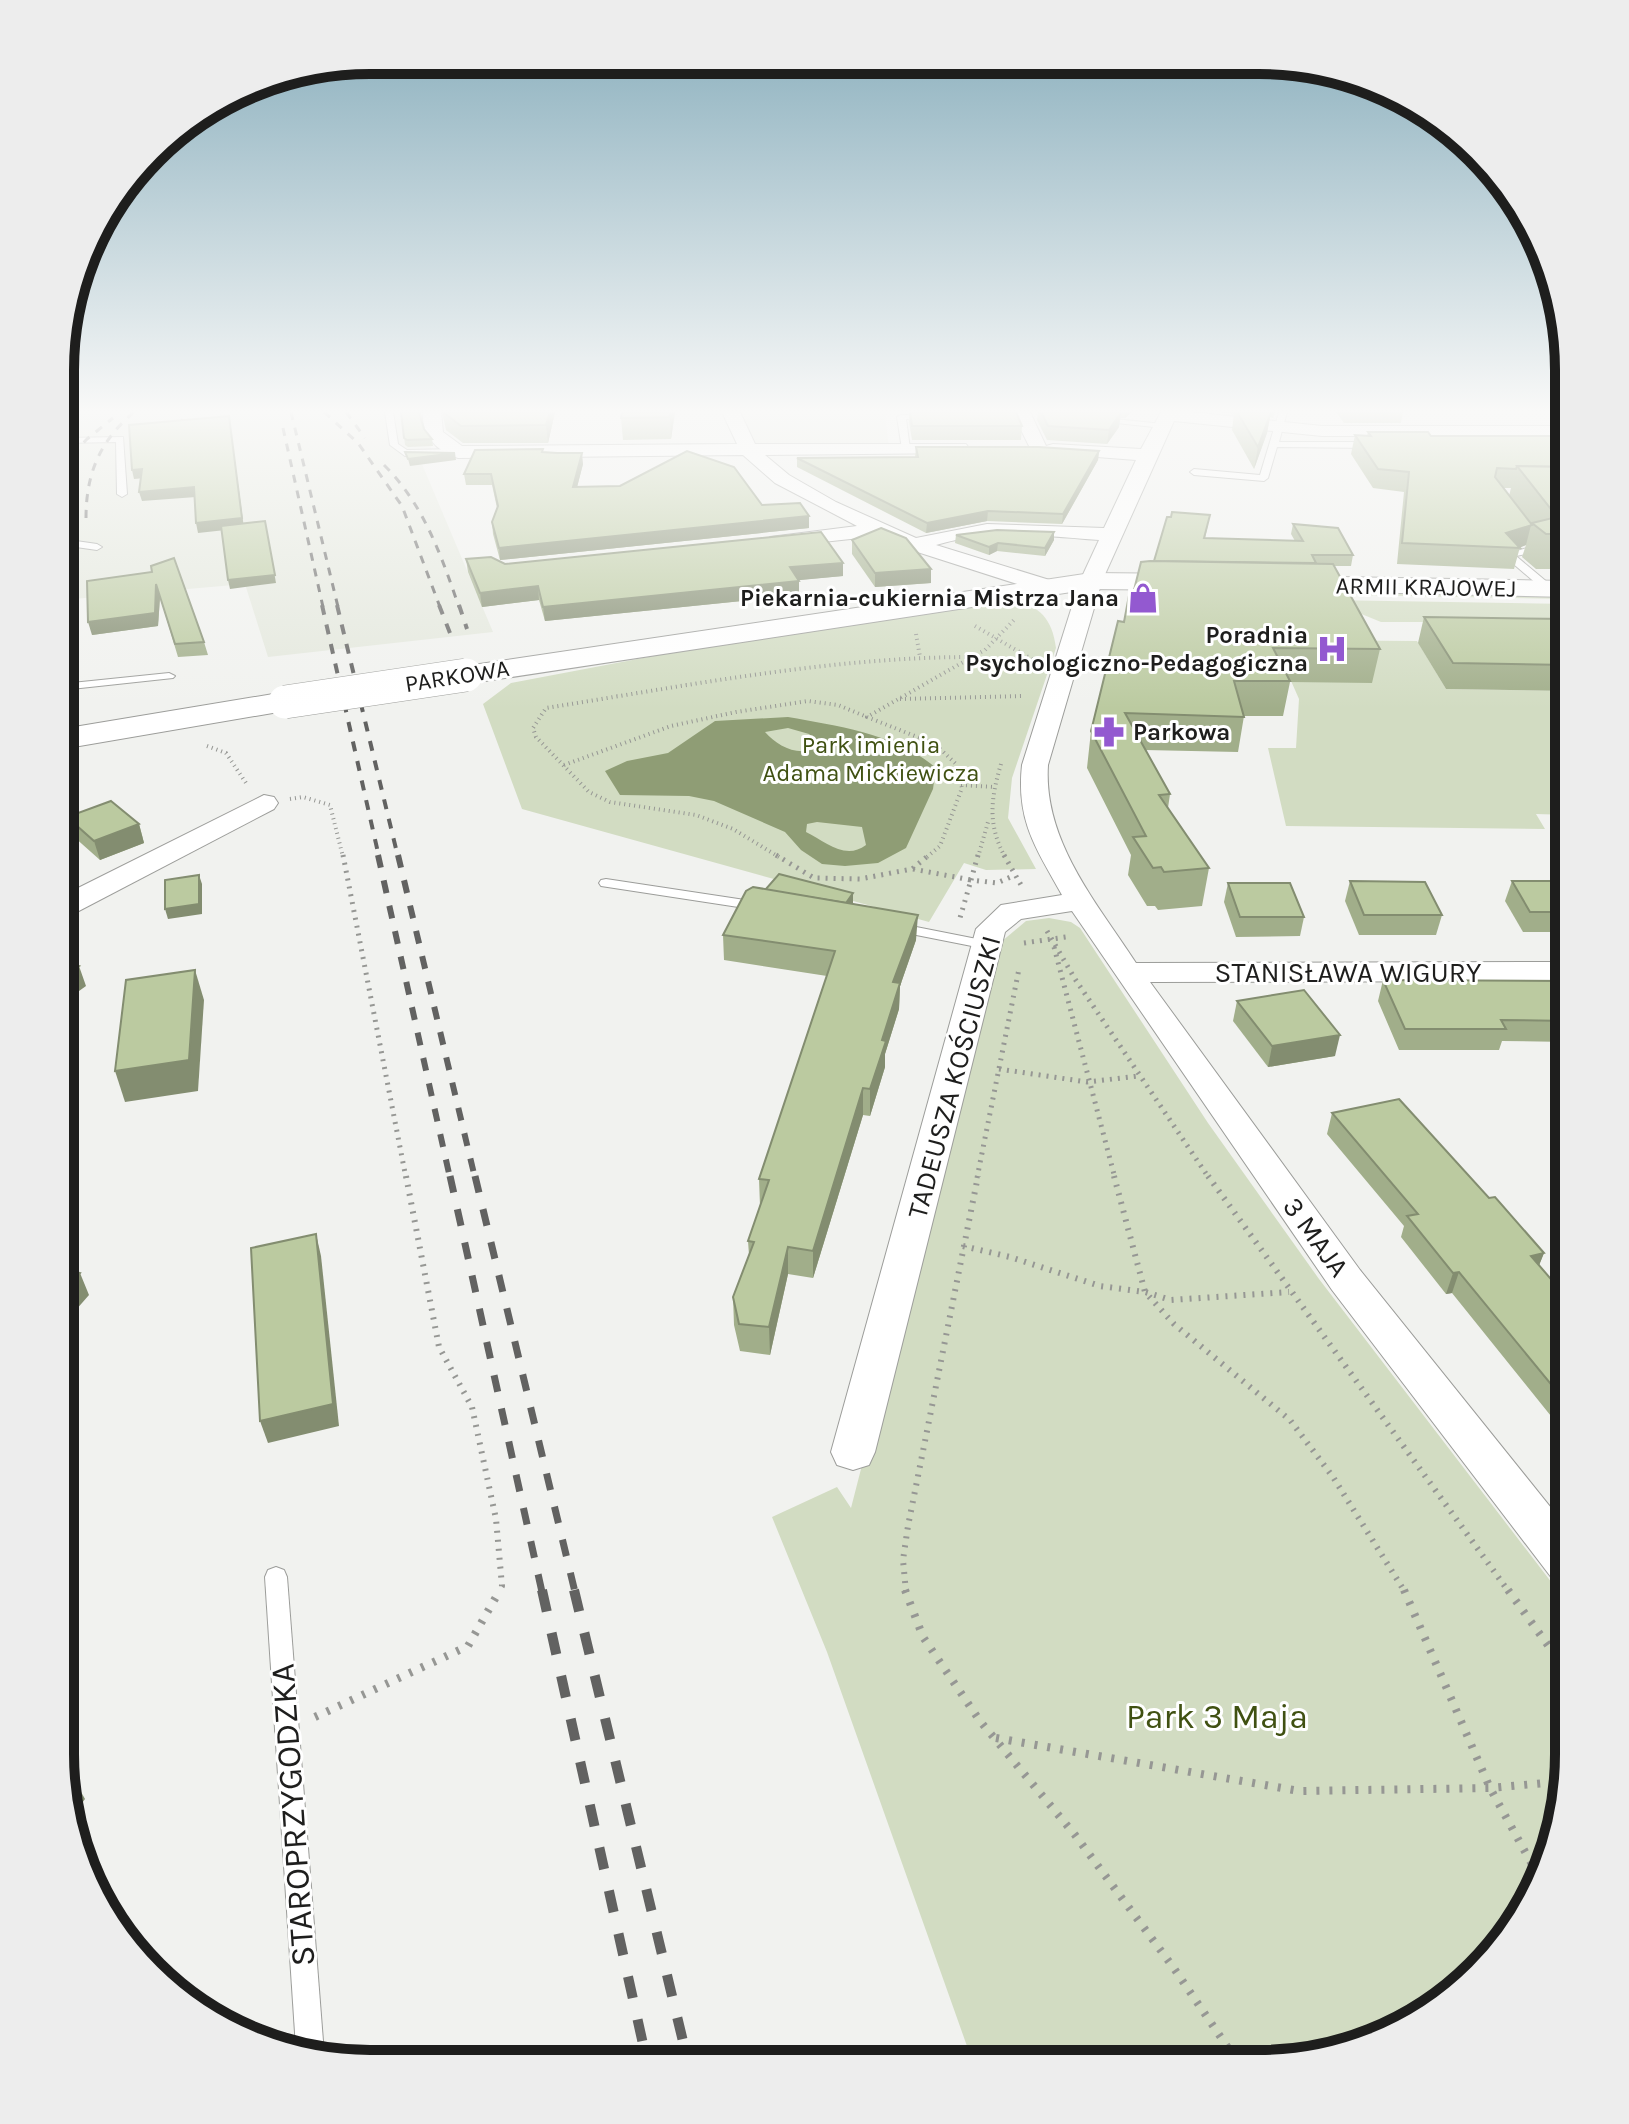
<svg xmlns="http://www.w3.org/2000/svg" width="1629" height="2124" viewBox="0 0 1629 2124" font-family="Karla,sans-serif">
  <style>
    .built { fill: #e4e8dd }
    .green { fill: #d2dcc2 }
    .water { fill: #8f9d75; fill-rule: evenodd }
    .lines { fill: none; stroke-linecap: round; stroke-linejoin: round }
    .lane-casing { stroke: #9c9d9a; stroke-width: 2 }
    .street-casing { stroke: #9c9d9a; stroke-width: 2 }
    .secondary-casing { stroke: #9c9d9a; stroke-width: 2 }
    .path-far3 { stroke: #969794; stroke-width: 4; stroke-dasharray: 1 4; stroke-linecap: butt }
    .path-far2 { stroke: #969794; stroke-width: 5; stroke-dasharray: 2 6; stroke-linecap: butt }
    .path-far1 { stroke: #969794; stroke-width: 6; stroke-dasharray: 2 7; stroke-linecap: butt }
    .path { stroke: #969794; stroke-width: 8; stroke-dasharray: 3 10; stroke-linecap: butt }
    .lane { fill: #fff; fill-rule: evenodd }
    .street { fill: #fff; fill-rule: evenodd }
    .secondary { fill: #fff; fill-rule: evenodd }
    .rail-far4 { stroke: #626261; stroke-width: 3; stroke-dasharray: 8 8; stroke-linecap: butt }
    .rail-far3 { stroke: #626261; stroke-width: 4; stroke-dasharray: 10 10; stroke-linecap: butt }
    .rail-far2 { stroke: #626261; stroke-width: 6; stroke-dasharray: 13 13; stroke-linecap: butt }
    .rail-far1 { stroke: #626261; stroke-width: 7; stroke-dasharray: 17 17; stroke-linecap: butt }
    .rail { stroke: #626261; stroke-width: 10; stroke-dasharray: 22 22; stroke-linecap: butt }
    .secondary-bridge-casing { stroke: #9c9d9a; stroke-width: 34; stroke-linecap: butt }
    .secondary-bridge { stroke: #fff; stroke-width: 33 }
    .wall { fill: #a1ae8a; fill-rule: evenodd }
    .shaded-wall { fill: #838d70 }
    .building { fill: #bbcaa0; stroke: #838d70; stroke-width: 2 }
    .labels { text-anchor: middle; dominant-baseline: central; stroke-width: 6; stroke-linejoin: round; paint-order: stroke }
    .far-street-label { font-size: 24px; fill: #1e1e1d; stroke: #fff }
    .far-poi-label { font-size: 24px; font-weight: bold; fill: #1e1e1d; stroke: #fff; text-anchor: end }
    .far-park-label { font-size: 24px; fill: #405112; stroke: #fff }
    .street-label { font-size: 28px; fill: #1e1e1d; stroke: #fff }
    .near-park-label { font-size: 34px; fill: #405112; stroke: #fff }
    .near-street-label { font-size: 34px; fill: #1e1e1d; stroke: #fff }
    .rim { fill: none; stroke: #1e1e1d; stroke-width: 10 }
  </style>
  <rect width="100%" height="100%" fill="#f1f2ef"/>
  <g class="built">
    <polygon points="63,412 422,412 431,448 437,455 419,457 493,632 268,657 245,584 62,600"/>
    <polygon points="731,412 885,412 889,449 749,451"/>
  </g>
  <g class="green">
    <polygon points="1352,590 1569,593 1569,599 1354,595"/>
    <path d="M993 598C1029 601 1051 608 1056 648L1012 778 1008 818 1036 869 986 870 964 863 929 922 522 809 483 704 511 683 743 639Z"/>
    <polygon points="1327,600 1569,604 1569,612 1545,622 1381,622"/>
    <polygon points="1273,640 1417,641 1446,689 1569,691 1569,815 1536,814 1545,829 1286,826 1268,748 1296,748 1299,699"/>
    <polygon points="1049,918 1071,922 1080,928 1208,1123 1319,1279 1568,1604 1568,1775 1552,1854 1516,1927 1463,1987 1396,2032 1259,2064 973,2063 827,1652 772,1517 837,1487 851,1508 995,947 1026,921"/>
  </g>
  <path class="water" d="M788 717C838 726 897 734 936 768L933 789 906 848 878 863 845 866 822 864 801 850 785 832 714 801 689 796 620 795 605 771 627 761 668 753 715 721ZM788 728 809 734 822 745C801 759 778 747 765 732ZM817 822 862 827 866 845C845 861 825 841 806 832L807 824Z"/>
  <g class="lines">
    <g class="lane-casing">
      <g id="lane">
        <polygon points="385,412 393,412 398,444 407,450 458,449 462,452 458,455 405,456 390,445"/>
        <polygon points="1279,412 1287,412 1279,442 1374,442 1378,445 1374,448 1277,447 1268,478 1264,481 1194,475 1190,472 1194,469 1260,475"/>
        <polygon points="901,415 927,415 931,417 927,419 906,419 910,449 906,452 902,449 897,417"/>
        <polygon points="1095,417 1163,424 1167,426 1163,428 1098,421"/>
        <polygon points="123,437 127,494 122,497 117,494 116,442 63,443 63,438"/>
        <polygon points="62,539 97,544 102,547 97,550 62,545"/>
        <polygon points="1529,541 1535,541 1542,549 1540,551 1516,556 1553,587 1553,591 1545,591 1503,555 1530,547"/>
        <polygon points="169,673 175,676 173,678 62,690 62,684"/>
        <polygon points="606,879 758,902 765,906 758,910 601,886 599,883 601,880"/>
        <polygon points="896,923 987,941 994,945 987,949 891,930 889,927 891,924"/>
        <polygon points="276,1567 284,1570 287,1577 324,2054 322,2058 296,2048 265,1577 268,1570"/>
      </g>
    </g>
    <g class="street-casing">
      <g id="street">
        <path d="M423 412H441L443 432 462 446 737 444 722 412H740L755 444H966L969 448 966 452 960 453 765 455 789 475 836 502 916 538 987 524 1104 528 1136 460 1032 452 1012 412H1030L1046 446 1053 444 1141 449 1161 412H1191L1322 426H1569V436H1322L1174 421 1102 581 1048 765C1043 841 1097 903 1136 963L1569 962V981L1150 982 1360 1270 1568 1529V1583L1551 1577 1332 1290 1072 911 1021 919 1005 932 875 1452 869 1465 853 1470 837 1465 831 1452 976 929 1001 905 1062 895C1036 848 1016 821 1022 765L1080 581 1099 540C1046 536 988 529 936 545L1056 582 1059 587 1048 594 908 549 878 536 777 547 770 545 767 541 770 537 857 526 775 483 743 455 458 458C437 452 421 435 423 412Z"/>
        <polygon points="264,795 274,797 278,803 274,809 73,914 62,917 62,896"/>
      </g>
    </g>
    <g class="secondary-casing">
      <g id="secondary">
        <polygon points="1091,573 1195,574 1205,576 1209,582 1205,588 1195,590 1091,589 466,684 455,682 450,675 455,668 466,666"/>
        <polygon points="1283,576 1569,581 1569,597 1273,590 1269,584 1273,578"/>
        <polygon points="285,692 296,695 301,702 296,709 62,749 62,729"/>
      </g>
    </g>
    <g class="path-far3">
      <polyline points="975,626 1035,661"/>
      <polyline points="916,634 920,657"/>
      <polyline points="972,657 985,650 1014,620"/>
      <polyline points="900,699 1023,696"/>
      <polyline points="207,746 226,753 246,783"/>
      <path d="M1001 764C991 798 987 824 1005 857"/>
      <polyline points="564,765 671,726 736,712 808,701 838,705 867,717"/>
      <polyline points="961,785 994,787"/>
      <polyline points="290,799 303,797 330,805 343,857"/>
      <path d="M779 857 733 829 696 815 610 802 589 792 536 737 533 728 546 708C685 686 831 657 972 657"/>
      <polyline points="927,857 940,846 962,788 956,764 935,744 867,717 972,657"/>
      <polyline points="978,857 988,822"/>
    </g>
    <g class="path-far2">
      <polyline points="343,855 406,1178"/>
      <polyline points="776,855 814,878 860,879 912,869 929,855"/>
      <polyline points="978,855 971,880 997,883 1015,875"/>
      <polyline points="1004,855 1021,885"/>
      <polyline points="913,869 971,880 960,918"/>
      <polyline points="1047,931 1075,979 1209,1178"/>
      <polyline points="1024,943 1066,937"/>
      <polyline points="1054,947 1115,1178"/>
      <polyline points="999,1069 1087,1082 1139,1076"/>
      <polyline points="977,1178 1019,969"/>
    </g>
    <g class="path-far1">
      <polyline points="406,1176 439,1347 472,1407 496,1519 502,1586 498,1592"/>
      <polyline points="1114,1176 1145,1292 1174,1324 1290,1420 1333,1477 1405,1592"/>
      <polyline points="1208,1176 1509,1592"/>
      <polyline points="963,1246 1010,1257 1100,1286 1145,1292 1171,1300 1289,1292"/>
      <polyline points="906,1592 903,1560 908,1526 978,1176"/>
    </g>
    <g class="path">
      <polyline points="905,1590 923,1637 980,1721 1075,1835 1173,1967 1239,2064"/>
      <polyline points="1404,1590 1490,1788 1540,1879"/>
      <polyline points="1508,1590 1568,1673"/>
      <polyline points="315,1717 468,1646 500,1590"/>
      <polyline points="996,1738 1299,1791 1490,1788 1567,1781"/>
    </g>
    <use href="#lane" class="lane"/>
    <use href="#street" class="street"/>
    <use href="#secondary" class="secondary"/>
    <g class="rail-far4">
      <polyline points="291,412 338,607"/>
      <polyline points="324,412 358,443 402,506 440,607"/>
      <polyline points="346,412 365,438"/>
      <polyline points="283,428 323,607"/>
      <polyline points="173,441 186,412"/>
      <path d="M384 465C424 505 441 555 459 607"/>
      <polyline points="62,466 87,439 113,418"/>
      <path d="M86 518C86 473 100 441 134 412"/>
    </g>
    <g class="rail-far3">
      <polyline points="322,605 379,857"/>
      <polyline points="337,605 398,857"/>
      <polyline points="439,605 450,633"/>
      <polyline points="459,605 467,629"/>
    </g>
    <g class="rail-far2">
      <polyline points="378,855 450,1178"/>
      <polyline points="398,855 475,1178"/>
    </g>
    <g class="rail-far1">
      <polyline points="450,1176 542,1592"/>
      <polyline points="475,1176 575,1592"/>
    </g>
    <g class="rail">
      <polyline points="542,1590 647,2062"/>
      <polyline points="574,1590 688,2062"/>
    </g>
    <g class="secondary-bridge-casing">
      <polyline id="secondary-bridge" points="285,702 466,675"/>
    </g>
    <use href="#secondary-bridge" class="secondary-bridge"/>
  </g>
  <g class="wall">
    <polygon points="401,412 421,412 420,417 424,429 432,439 433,446 408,447 405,445"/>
    <polygon points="442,412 555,412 548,443 463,443 446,430"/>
    <polygon points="622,412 675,412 671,439 623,440 621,418"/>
    <polygon points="909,412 1016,412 1022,426 1021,440 912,440 909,422"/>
    <polygon points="1038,412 1132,412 1125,418 1120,418 1119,427 1107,444 1047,440 1037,420"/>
    <polygon points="1221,412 1275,412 1273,418 1270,417 1267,433 1254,469 1232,430 1234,414"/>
    <polygon points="1336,412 1403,412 1401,423 1344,423"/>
    <path d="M1368 432 1431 436H1569V569H1536L1522 557 1526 545 1520 547 1514 569 1397 564 1404 492 1373 488 1351 454 1355 435 1367 436ZM1503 488H1511L1509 496Z"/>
    <polygon points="916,447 1099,451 1098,460 1062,524 987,521 926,533 797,467 797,458 915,457"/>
    <polygon points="543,449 543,452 583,464 577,487 762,505 809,528 500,560 493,534 492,522 497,508 492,485 466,485 464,474"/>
    <polygon points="1171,517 1208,525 1205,538 1295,541 1291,534 1293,524 1353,555 1351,566 1334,566 1380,649 1372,683 1290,682 1283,716 1244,716 1238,752 1145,750 1170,794 1168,808 1209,868 1202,906 1158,910 1155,906 1147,906 1128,875 1131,855 1087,768 1091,731 1134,590 1154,561"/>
    <polygon points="1054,532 1054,540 1045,556 997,551 989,555 955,543 956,535"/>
    <polygon points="852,540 931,583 875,587 852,554"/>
    <polygon points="466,559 505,564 843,563 843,576 798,580 799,595 792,596 545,621 539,600 482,607 468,572"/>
    <polygon points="152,572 204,642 208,655 178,657 160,597 158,626 92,635"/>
    <polygon points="1424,617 1569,621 1569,691 1446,689 1418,643"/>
    <polygon points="67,817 139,824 144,843 100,860 73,836"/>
    <polygon points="1350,881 1442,915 1436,935 1359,935 1345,901"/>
    <polygon points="1512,881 1569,881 1569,932 1523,932 1505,901"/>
    <polygon points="1228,883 1304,917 1300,936 1236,937 1224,902"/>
    <polygon points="765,890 853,893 853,904 916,940 900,986 899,1009 885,1054 885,1067 870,1116 863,1115 813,1278 788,1274 770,1355 740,1351 734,1325 733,1297 749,1255 748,1241 760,1206 759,1179 827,976 724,960 723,935"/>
    <polygon points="1383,980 1569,981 1569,1042 1502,1041 1499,1050 1399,1050 1378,1001"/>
    <polygon points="1237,1001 1335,1056 1268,1067 1233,1021"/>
    <polygon points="1332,1113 1489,1198 1544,1253 1539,1265 1569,1300 1568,1443 1566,1439 1567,1436 1452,1293 1446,1294 1401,1237 1404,1226 1327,1134"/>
  </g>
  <g class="shaded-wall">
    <polygon points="550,412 555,412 548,443 546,425"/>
    <polygon points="671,412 675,412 671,439 670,417"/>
    <polygon points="1121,412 1119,427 1107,444 1109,430"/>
    <polygon points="1125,412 1132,412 1125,418"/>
    <polygon points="1271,412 1267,433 1254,469 1258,447"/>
    <polygon points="229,416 244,528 198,533 196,523"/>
    <polygon points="1099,451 1098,460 1062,524 1063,514"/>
    <polygon points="455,453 456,460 410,466 408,459"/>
    <polygon points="582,453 583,464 574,499 573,487"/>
    <polygon points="142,469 145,478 134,479 132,470"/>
    <polygon points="194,487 196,497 142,501 139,492"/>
    <polygon points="988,511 987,521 926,533 927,523"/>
    <polygon points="809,516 809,528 500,560 499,548"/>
    <polygon points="265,521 276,583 230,589 228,580"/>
    <polygon points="1531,525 1526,545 1519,548 1506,533"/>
    <polygon points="1054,532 1054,540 1045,556 1045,548"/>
    <polygon points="998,543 997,551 989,555 989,547"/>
    <polygon points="843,563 843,576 790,581 790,567"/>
    <polygon points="931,569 931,583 875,587 875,573"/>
    <polygon points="799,581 799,595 792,596 545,621 543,607"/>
    <polygon points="156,584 160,597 158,626 92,635 88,622"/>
    <polygon points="538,586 539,600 482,607 480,593"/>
    <polygon points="139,824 144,843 100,860 94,841"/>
    <polygon points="199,875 202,884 202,914 168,919 165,909"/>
    <polygon points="853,893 853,903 846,913 846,903"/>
    <polygon points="918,915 916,940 900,986 899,1009 885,1054 885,1067 870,1116 870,1089 882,1040 893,982"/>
    <polygon points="79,966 86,986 61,1004 61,978"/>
    <polygon points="195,970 204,1000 198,1091 125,1102 115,1071"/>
    <polygon points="1340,1035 1335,1056 1268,1067 1272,1046"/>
    <polygon points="863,1088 863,1115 813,1278 813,1251"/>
    <polygon points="316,1234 321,1256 339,1426 268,1443 260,1421"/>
    <polygon points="788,1247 788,1274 770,1355 769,1327"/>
    <polygon points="1544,1253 1536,1273 1531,1256"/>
    <polygon points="1459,1272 1452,1293 1446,1294 1453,1273"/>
    <polygon points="80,1273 89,1295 61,1327 61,1295"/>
    <polygon points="60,1539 67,1552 60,1560"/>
    <polygon points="68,1769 85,1799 74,1814 64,1773"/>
    <polygon points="179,1984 185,1994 182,1998 175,1992"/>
  </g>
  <g class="building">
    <polygon points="401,412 419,412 424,429 432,439 407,440 404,438"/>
    <polygon points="443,412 550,412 546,425 461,426"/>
    <polygon points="622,412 671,412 670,417 621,418"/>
    <polygon points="910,412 1016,412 1022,426 912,426"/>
    <polygon points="1041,412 1121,412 1109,430 1048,426"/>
    <polygon points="1237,412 1271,412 1258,447"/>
    <polygon points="229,416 242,518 196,523 194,487 139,492 142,469 132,470 129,425"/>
    <polygon points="1368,432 1428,432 1431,436 1569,436 1569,467 1517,466 1516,469 1497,468 1495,477 1532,525 1506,533 1520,548 1402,543 1409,472 1378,469 1355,435 1371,436"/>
    <polygon points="916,447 1039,447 1099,451 1063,514 988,511 927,523 797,458 918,457"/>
    <polygon points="543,449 542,452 557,453 582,453 573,487 620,486 687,451 734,467 762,505 800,503 809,516 499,548 492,522 498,506 491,474 464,474 475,450"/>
    <polygon points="405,452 455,453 408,459"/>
    <polygon points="1517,466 1569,467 1569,534 1546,534 1532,523 1553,518 1554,513"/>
    <polygon points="1172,512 1210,515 1204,538 1303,541 1293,524 1338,528 1353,555 1312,555 1316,563 1154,561 1167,517 1171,517"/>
    <polygon points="265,521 275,575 228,580 221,526"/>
    <polygon points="881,528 906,538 931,569 875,573 852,540"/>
    <polygon points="997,530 1054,532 1045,548 998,543 989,547 956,535"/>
    <polygon points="821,532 843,563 790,567 799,581 543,607 538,586 480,593 466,559 491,557 505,564"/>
    <polygon points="174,558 204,642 175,644 156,584 155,613 88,622 87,581 152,572 151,566"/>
    <polygon points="1150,561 1333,564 1380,649 1273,648 1290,681 1234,681 1244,717 1125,713 1170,794 1159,795 1209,868 1164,872 1161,867 1153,868 1133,837 1146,836 1091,731 1118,621 1124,622 1130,590 1134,590 1141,562"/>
    <polygon points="1424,617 1568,619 1569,665 1453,663"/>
    <polygon points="111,801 139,824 94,841 67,817"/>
    <polygon points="779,874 853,893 846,903 765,890"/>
    <polygon points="199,875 199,904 165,909 165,880"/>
    <polygon points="1350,881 1425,882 1442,915 1364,915"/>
    <polygon points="1512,881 1569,881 1569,912 1530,912"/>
    <polygon points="1228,883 1290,883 1304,917 1240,917"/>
    <polygon points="753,887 918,915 893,982 900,983 882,1040 886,1041 870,1089 863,1088 813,1251 788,1247 769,1327 739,1324 733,1297 754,1242 748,1241 769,1180 759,1179 835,951 723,935 746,891"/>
    <polygon points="62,960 79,966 61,978"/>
    <polygon points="195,970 189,1060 115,1071 126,980"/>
    <polygon points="1383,980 1569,981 1569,1021 1501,1020 1506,1029 1405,1029"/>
    <polygon points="1304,990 1340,1035 1272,1046 1237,1001"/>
    <polygon points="1399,1099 1489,1198 1495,1197 1544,1253 1531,1256 1569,1300 1568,1405 1459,1272 1453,1273 1407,1216 1418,1214 1332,1113"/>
    <polygon points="316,1234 333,1404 260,1421 251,1248"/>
    <polygon points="61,1268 80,1273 61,1295"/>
    <polygon points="157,1976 179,1984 175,1992"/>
  </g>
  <linearGradient id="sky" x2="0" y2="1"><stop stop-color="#84abba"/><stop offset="0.58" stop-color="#f9f9f8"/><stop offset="1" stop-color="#f9f9f8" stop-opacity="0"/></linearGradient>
  <rect width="1629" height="709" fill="url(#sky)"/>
  <defs>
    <g id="shop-bare" transform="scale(2.4)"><path d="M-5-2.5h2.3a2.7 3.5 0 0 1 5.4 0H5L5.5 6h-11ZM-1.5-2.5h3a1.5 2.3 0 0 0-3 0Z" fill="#9359d0" stroke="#fff" stroke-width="2.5" paint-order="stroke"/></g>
    <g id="hospital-bare" transform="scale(2.4)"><path d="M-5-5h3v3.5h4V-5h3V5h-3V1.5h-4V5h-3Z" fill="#9359d0" stroke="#fff" stroke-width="2.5" paint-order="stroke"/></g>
    <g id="pharmacy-bare" transform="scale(2.4)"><path d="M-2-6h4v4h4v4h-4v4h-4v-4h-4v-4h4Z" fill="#9359d0" stroke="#fff" stroke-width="2.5" paint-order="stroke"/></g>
  </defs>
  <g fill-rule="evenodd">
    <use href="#shop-bare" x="1143" y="598"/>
    <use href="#hospital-bare" x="1332" y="649"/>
    <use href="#pharmacy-bare" x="1109" y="732"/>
  </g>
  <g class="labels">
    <g class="far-street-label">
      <text transform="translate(1426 587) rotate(1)">ARMII KRAJOWEJ</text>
      <text transform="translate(457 676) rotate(-9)">PARKOWA</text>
    </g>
    <g class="far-poi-label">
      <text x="1119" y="598">Piekarnia-cukiernia Mistrza Jana</text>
      <text x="1308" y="635">Poradnia<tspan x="1308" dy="28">Psychologiczno-Pedagogiczna</tspan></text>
      <text x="1133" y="732" text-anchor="start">Parkowa</text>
    </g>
    <g class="far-park-label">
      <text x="871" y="745">Park imienia<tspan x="871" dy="28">Adama Mickiewicza</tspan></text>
    </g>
    <g class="street-label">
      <text x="1348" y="972">STANISŁAWA WIGURY</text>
      <text transform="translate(954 1077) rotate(-75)">TADEUSZA KOŚCIUSZKI</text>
      <text transform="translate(1316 1237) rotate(54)">3 MAJA</text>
    </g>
    <g class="near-park-label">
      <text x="1217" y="1717">Park 3 Maja</text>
    </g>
    <g class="near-street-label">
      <text transform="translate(293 1815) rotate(-94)">STAROPRZYGODZKA</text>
    </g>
  </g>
  <path d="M0 0H1629V2124H0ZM370 74H1259A296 296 0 0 1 1555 370V1754A296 296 0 0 1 1259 2050H370A296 296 0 0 1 74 1754V370A296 296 0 0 1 370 74Z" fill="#ededed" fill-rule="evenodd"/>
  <path class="rim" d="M370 74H1259A296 296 0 0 1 1555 370V1754A296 296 0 0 1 1259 2050H370A296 296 0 0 1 74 1754V370A296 296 0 0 1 370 74Z"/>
</svg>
